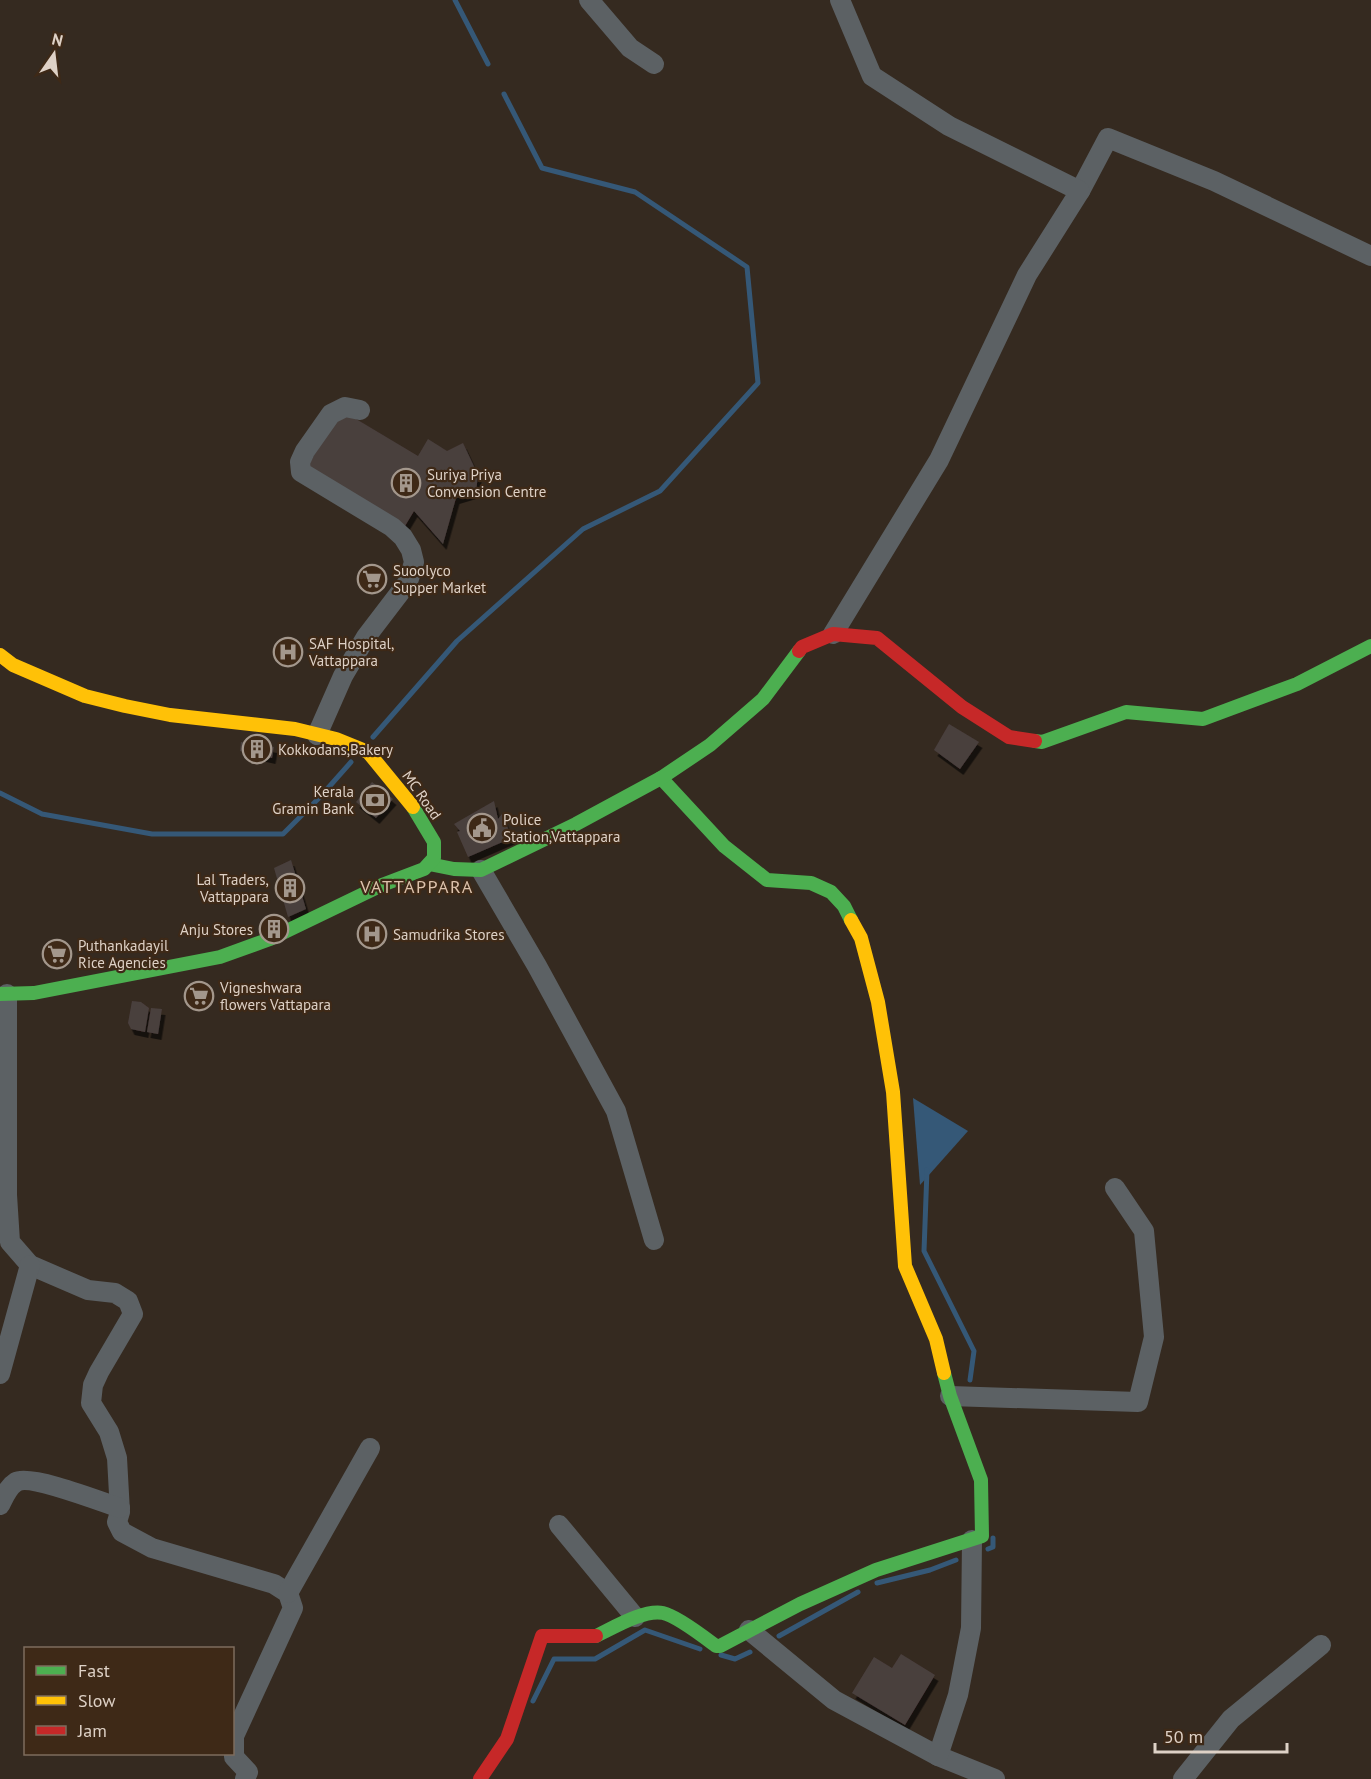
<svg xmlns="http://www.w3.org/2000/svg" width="1371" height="1779" viewBox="0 0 1371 1779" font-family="'PT Sans',sans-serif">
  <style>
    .water { fill: #355877 }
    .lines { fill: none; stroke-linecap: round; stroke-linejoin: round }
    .stream { stroke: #355877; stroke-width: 5 }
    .building { fill: #4a3f3e; filter: url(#shadow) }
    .street { stroke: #5c6164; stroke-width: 20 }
    .fast { stroke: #4caf50; stroke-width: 14 }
    .slow { stroke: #ffc107; stroke-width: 14 }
    .jam { stroke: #c62828; stroke-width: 14 }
    .labels { text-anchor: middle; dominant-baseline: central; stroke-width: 4.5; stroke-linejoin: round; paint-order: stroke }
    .poi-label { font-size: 15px; fill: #ded1c6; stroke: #3e2917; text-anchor: start }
    .street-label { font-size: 15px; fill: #ded1c6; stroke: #3e2917 }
    .quarter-label { font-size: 18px; letter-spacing: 1.5px; fill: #ddc2ac; stroke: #3e2917 }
  </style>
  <defs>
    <filter id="shadow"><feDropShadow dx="3.5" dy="6" stdDeviation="0" flood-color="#0009"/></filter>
  </defs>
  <rect width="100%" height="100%" fill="#352a20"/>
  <polygon class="water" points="913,1098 968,1131 920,1185"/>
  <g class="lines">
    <g class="stream">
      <polyline points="455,0 488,64"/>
      <polyline points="373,737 457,641 583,529 660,491 758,383 747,267 635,192 542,168 504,94"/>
      <polyline points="0,793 42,814 152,834 283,834 320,797 351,762"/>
      <polyline points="927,1170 924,1251 974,1351 970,1380"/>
      <polyline points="988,1549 993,1547 993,1538"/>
      <polyline points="877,1583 930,1570 956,1560"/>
      <polyline points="779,1636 858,1592"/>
      <polyline points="721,1655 735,1659 750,1652"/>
      <polyline points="533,1701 554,1659 595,1659 645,1630 700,1649"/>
    </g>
  </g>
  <g class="building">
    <polygon points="341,410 418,456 428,439 447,451 463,443 478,475 476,492 456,498 443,544 414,511 405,526 307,467"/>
    <polygon points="949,724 979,742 960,769 934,750"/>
    <polygon points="241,742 274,747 272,758 240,751"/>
    <polygon points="372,782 393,799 376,818 356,802"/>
    <polygon points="494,801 498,819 502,814 512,838 468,857 457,832 460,831 454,824"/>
    <polygon points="291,860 306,909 288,917 274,868"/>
    <polygon points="132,1001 141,1002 149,1008 145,1032 131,1029 128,1023"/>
    <polygon points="151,1008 162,1009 158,1034 147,1032"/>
    <polygon points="901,1654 935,1675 905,1725 852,1693 874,1657 892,1668"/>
  </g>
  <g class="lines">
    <g class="street">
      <polyline points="589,0 630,48 654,64"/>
      <polyline points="1080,191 1108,138 1214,181 1371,256"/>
      <polyline points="833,634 939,460 1027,275 1080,191 949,126 872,76 840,0"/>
      <polyline points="317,735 343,676 366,637 408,582 414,562 411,550 403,537 392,527 301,472 300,462 305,451 331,414 345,407 360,410"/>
      <polyline points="481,870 537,966 616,1111 654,1240"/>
      <polyline points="7,994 7,1195 10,1242 30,1265 88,1290 115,1293 128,1301 133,1314 99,1372 93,1385 91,1403 109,1432 117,1458 120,1512 117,1522 122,1532 152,1548 274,1584 288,1593 293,1608 234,1736 234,1757 248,1772 245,1779"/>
      <polyline points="0,1374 30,1265"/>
      <polyline points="950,1396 1138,1402 1154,1337 1144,1231 1115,1188"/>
      <path d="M0 1505C4 1497 8 1487 16 1482 30 1474 102 1502 120 1508"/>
      <polyline points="559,1525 635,1617"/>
      <polyline points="288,1593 370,1448"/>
      <polyline points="749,1630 834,1700 938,1756 995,1779"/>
      <polyline points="938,1756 958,1695 971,1628 972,1540"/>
      <polyline points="1183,1779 1231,1719 1321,1645"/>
    </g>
    <g class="fast">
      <polyline points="1035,741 1042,742 1126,712 1203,719 1297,684 1371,646"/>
      <polyline points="661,778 724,846 767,880 811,883 831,892 844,906 851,920"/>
      <polyline points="429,864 454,869 481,870 576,824 661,778 710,745 763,699 799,651"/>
      <polyline points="0,994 34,993 220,957 270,939 382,885 424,869 434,858 434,842 413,807"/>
      <path d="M596 1636C613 1628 644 1609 663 1613 677 1616 704 1637 716 1646H720L800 1604 876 1570 982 1536 981 1480 950 1396 944 1373"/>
    </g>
    <g class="slow">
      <polyline points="0,655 13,665 85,696 125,706 170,715 295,729 336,739 368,752 413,807"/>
      <polyline points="851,920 861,938 878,1002 893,1092 905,1266 936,1339 944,1373"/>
    </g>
    <g class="jam">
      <polyline points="799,651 802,647 833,634 877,638 962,707 1009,737 1035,741"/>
      <polyline points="480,1779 507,1739 542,1636 596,1636"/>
    </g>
  </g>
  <defs>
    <g id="building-ring" transform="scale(1.5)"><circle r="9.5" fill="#3e2917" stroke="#a3978c" stroke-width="1.5"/><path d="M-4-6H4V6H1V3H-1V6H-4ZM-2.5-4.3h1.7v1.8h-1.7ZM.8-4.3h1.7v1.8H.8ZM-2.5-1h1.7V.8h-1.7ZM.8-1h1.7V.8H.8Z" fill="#a3978c"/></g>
    <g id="supermarket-ring" transform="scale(1.5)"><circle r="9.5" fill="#3e2917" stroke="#a3978c" stroke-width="1.5"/><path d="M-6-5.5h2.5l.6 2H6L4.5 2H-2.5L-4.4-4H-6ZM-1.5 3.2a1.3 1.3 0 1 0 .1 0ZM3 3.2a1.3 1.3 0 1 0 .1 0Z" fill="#a3978c"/></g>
    <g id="hospital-ring" transform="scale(1.5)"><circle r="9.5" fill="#3e2917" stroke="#a3978c" stroke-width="1.5"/><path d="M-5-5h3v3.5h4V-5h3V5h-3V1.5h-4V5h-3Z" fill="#a3978c"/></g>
    <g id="bank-ring" transform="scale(1.5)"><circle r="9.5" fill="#3e2917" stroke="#a3978c" stroke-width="1.5"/><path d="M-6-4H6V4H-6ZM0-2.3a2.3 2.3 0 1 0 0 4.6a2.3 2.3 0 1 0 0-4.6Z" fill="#a3978c"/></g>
    <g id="civic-ring" transform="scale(1.5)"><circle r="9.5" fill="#3e2917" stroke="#a3978c" stroke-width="1.5"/><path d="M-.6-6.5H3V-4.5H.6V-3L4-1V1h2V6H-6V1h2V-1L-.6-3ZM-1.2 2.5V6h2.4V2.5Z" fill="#a3978c"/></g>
  </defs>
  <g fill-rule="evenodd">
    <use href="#building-ring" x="406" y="483"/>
    <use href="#supermarket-ring" x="372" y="579"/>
    <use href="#hospital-ring" x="288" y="652"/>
    <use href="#building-ring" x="257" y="749"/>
    <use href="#bank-ring" x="375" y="800"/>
    <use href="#civic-ring" x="482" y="828"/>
    <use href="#building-ring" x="290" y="888"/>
    <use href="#building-ring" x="274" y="929"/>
    <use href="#hospital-ring" x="372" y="934"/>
    <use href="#supermarket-ring" x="57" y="954"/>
    <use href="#supermarket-ring" x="199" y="996"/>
  </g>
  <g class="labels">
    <g class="poi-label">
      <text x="427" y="474">Suriya Priya<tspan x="427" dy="17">Convension Centre</tspan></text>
      <text x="393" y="570">Suoolyco<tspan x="393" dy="17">Supper Market</tspan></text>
      <text x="309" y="643">SAF Hospital,<tspan x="309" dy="17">Vattappara</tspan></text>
      <text x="278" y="749">Kokkodans,Bakery</text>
      <text x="354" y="791" text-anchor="end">Kerala<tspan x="354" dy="17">Gramin Bank</tspan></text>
      <text x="503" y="819">Police<tspan x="503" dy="17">Station,Vattappara</tspan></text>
      <text x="269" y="879" text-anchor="end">Lal Traders,<tspan x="269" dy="17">Vattappara</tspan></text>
      <text x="253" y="929" text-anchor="end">Anju Stores</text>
      <text x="393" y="934">Samudrika Stores</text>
      <text x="78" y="945">Puthankadayil<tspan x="78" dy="17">Rice Agencies</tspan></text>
      <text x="220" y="987">Vigneshwara<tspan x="220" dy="17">flowers Vattapara</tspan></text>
    </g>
    <g class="street-label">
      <text transform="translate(422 795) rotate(55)">MC Road</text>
    </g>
    <g class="quarter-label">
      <text x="417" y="886">VATTAPPARA</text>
    </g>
  </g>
  <rect x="24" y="1647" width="210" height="108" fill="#3e2917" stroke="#7e6c5d" stroke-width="1.5"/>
  <rect x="36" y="1666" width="30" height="9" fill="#4caf50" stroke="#7e6c5d" stroke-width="1.5"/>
  <text x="78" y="1677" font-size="18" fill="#ded1c6">Fast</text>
  <rect x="36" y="1696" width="30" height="9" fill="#ffc107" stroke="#7e6c5d" stroke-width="1.5"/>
  <text x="78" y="1707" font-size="18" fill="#ded1c6">Slow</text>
  <rect x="36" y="1726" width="30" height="9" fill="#c62828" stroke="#7e6c5d" stroke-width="1.5"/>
  <text x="78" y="1737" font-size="18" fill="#ded1c6">Jam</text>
  <g transform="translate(54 54) rotate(14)" stroke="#3e2917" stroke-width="4.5" paint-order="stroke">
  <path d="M0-4.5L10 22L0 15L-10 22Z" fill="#ded1c6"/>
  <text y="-9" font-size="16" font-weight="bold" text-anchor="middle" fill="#ded1c6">N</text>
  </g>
  <path d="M1155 1743v9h132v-9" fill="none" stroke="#ded1c6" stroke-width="3"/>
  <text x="1164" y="1743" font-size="18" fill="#ded1c6" stroke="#3e2917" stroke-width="4.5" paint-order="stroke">50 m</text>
</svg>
